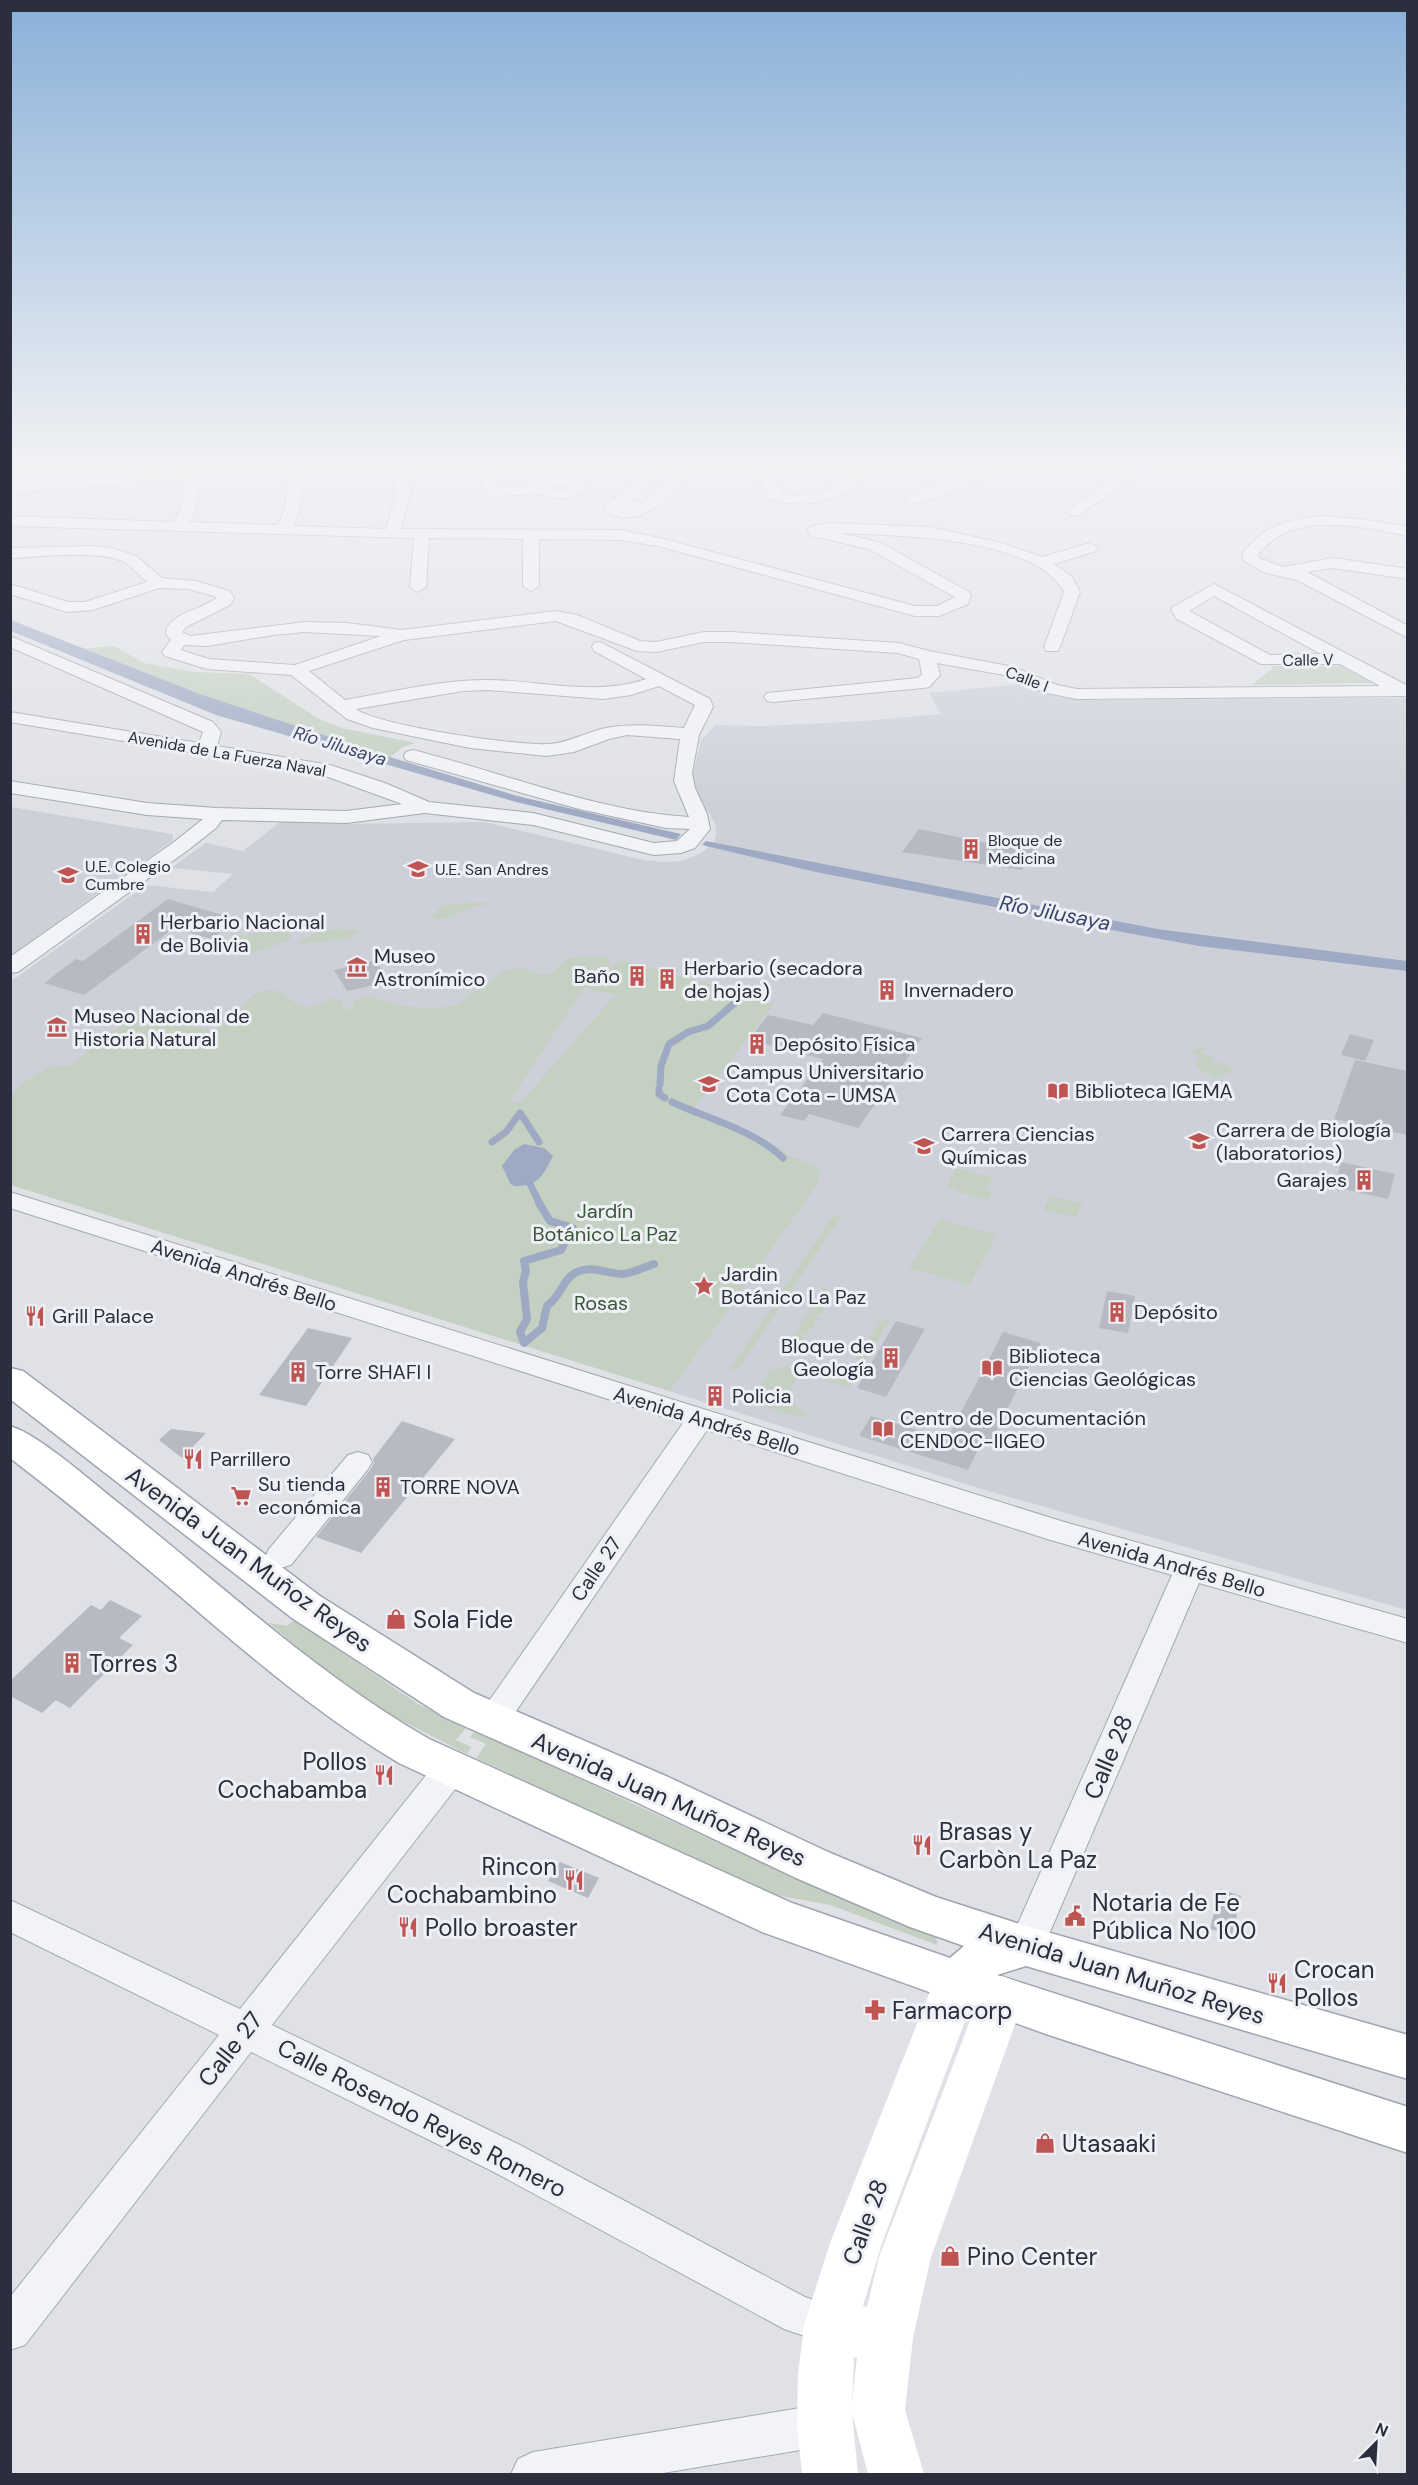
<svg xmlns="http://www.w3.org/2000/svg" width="1418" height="2485" viewBox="0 0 1418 2485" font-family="'DM Sans',sans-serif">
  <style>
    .built { fill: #ced0d9 }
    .green { fill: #c3d0c2; fill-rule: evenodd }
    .water { fill: #9eaac3 }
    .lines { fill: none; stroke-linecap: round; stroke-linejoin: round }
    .stream-far1 { stroke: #9eaac3; stroke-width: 7 }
    .stream { stroke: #9eaac3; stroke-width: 8 }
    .building { fill: #b7bac3 }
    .street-casing { stroke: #a6a8b1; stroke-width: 2 }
    .primary-casing { stroke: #a0a4b1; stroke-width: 3 }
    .street { fill: #f2f3f6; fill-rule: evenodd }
    .secondary { fill: #fff; fill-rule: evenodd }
    .primary { fill: #fff; fill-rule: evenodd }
    .labels { text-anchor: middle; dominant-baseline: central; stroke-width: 6; stroke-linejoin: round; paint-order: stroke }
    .far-street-label { font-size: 16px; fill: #2a2e3d; stroke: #eff0f5 }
    .far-poi-label { font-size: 16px; fill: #2a2e3d; stroke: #eff0f5; text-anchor: start }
    .far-water-label { font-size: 18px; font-style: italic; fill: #39466c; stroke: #eff0f5 }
    .poi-label { font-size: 20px; fill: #2a2e3d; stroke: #eff0f5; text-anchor: start }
    .park-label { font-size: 20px; fill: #395739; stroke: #eff0f5 }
    .street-label { font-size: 20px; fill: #2a2e3d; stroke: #eff0f5 }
    .water-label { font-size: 21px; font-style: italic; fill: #39466c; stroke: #eff0f5 }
    .near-street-label { font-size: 24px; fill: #2a2e3d; stroke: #eff0f5 }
    .near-poi-label { font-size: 24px; fill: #2a2e3d; stroke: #eff0f5; text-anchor: start }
  </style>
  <rect width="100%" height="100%" fill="#e0e1e7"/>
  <g class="built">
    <polygon points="1024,684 1053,696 1081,700 1407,698 1407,1610 985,1490 11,1185 10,982 146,885 213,892 233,874 171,868 206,843 243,851 280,822 347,824 485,822 643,860 661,862 681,861 700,854 714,842 716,835 715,823 697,793 693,774 701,740 716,725 764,726 863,721 941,714 929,693"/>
    <polygon points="11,807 166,833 173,835 173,840 11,955"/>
  </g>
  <g class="green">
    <polygon points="114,646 144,663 194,672 249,674 321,720 342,728 416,743 403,747 390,757 197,693 79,649"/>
    <polygon points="1273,666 1341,666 1371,683 1251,685 1272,669"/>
    <path d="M484 902 488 904C483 906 478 905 473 907 461 911 443 924 431 917L443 905Z"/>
    <polygon points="277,929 289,932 291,940 249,954 224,947 221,944 229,938"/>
    <polygon points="336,929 361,930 348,939 294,945 317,932"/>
    <path d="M601 955 609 958V968L621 960 745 994 773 1005 694 1108 723 1124 780 1147 790 1156 815 1165 820 1172 819 1182 670 1391 11 1185 10 1094 27 1080 50 1067 70 1066 134 1014 155 1013 215 1032 228 1013 239 1010C249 994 267 983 285 995 292 999 296 1006 305 1007 319 1009 322 997 340 999L343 1002 342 1010 349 1009 353 1006V1001L371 995C378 997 382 1002 389 1003 405 1007 445 1011 460 1003 470 998 467 993 483 988 489 979 498 978 503 970L522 968 542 975 550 974 568 958ZM584 988 615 995 520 1103 510 1100Z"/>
    <polygon points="1199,1046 1206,1048 1202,1054 1213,1056 1211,1062 1222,1063 1232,1068 1233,1071 1216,1078 1201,1071 1195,1063 1199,1057 1191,1053"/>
    <polygon points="956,1168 993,1178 986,1190 992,1192 988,1199 958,1192 958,1190 946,1187"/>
    <polygon points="1051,1196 1083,1204 1076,1217 1043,1210"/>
    <polygon points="834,1214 841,1217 737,1371 730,1369"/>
    <polygon points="940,1219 997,1235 969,1285 909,1268"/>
    <polygon points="826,1284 831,1306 822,1307 824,1313 817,1315 820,1320 813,1322 816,1327 808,1329 810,1333 802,1335 809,1347 782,1353"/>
    <polygon points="890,1320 849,1388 824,1381 832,1369 858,1361 856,1357 865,1353 862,1347 866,1346 864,1342 871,1340 868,1335 875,1333 872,1328 879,1326 876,1321"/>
    <path d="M809 1361 821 1365C813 1376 793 1373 792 1390L758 1391 770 1370Z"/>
    <polygon points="793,1400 798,1408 808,1414 802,1418 753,1403"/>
    <polygon points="294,1620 418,1704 466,1728 456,1740 471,1747 467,1754 381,1710 333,1677 269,1623 287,1626"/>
    <path d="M474 1732C629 1799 778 1875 935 1937L938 1942 936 1945 932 1943 830 1905 771 1894 476 1758 486 1744 470 1737Z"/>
  </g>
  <g class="water">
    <polygon points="11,620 197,693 390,757 517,796 681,834 676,840 516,802 216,715 11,631"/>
    <polygon points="706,841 1157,929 1407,961 1407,971 1199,946 1122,932 816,872 702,845"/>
    <path d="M524 1144 544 1148 553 1156C543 1175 539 1187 514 1186L510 1183 502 1166 514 1150Z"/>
  </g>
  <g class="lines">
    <g class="stream-far1">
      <polyline points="660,1084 661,1066 669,1044 688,1032 708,1026 744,995"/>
      <polyline points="659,1089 659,1094 665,1098"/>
      <path d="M672 1102C708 1119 754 1130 783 1158"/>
      <polyline points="528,1125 539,1142"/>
      <polyline points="492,1142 506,1132 520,1113 527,1123"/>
      <polyline points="530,1184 540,1204"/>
    </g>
    <path class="stream" d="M539 1203 550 1221 573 1228 575 1234 566 1239 561 1250 524 1261 526 1271 523 1282 527 1319 520 1332 524 1343 542 1328 547 1306C561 1296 564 1277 577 1272 592 1265 607 1274 623 1274 633 1273 645 1267 654 1264"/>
  </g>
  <g class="building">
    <polygon points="919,829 1006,847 1013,839 1038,844 1022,870 902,852"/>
    <polygon points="168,899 236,919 212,939 174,928 84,995 44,983 76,959 83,961"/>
    <polygon points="376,960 389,982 347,991 334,970"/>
    <polygon points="823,1013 922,1038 858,1128 809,1114 804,1121 780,1115 823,1059 749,1040 768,1015 813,1025"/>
    <polygon points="1350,1034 1374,1040 1365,1061 1341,1055"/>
    <polygon points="1355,1060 1407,1071 1407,1135 1334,1119"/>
    <polygon points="1341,1162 1395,1174 1388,1199 1334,1187"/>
    <polygon points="1107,1291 1135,1296 1128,1333 1099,1328"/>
    <polygon points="896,1321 925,1329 886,1397 857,1388"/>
    <polygon points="308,1328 352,1338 306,1406 259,1395"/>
    <polygon points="1003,1332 1041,1343 990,1443 982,1441 968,1470 859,1436 871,1416 947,1439"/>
    <polygon points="402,1421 455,1439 361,1553 316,1537 370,1470 374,1463 373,1459"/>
    <polygon points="171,1429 206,1433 182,1458 159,1440"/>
    <polygon points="110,1600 142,1616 119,1638 133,1645 70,1708 56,1700 42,1713 10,1696 10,1681 91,1605 101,1610"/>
    <polygon points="560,1862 599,1878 588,1898 548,1881"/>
    <polygon points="1220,1889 1241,1896 1232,1936 1210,1929"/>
  </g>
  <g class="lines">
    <g class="street-casing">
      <g id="street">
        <path d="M171 465H185L189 470 257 465H314L312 468 296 470C305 490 302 507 293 526L386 529 395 499V465H409L411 491 401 529 621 530 664 539 915 606H937L955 597 869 549 812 536 807 530 810 527 829 523 930 527 1001 543 1042 557 1090 543 1098 548 1096 551 1054 564 1072 577 1080 592 1060 647 1058 651H1046L1044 647 1064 592C1037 537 893 535 839 533L879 542 969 592 971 595 968 604 939 616H915L658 546 621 540 539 539V586L531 591 523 586V539L429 538 426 587 418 592 410 587 414 538 10 526V516L174 522C182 508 186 495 180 480L10 493V485L175 471ZM282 471C290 491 287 507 278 525L189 522C198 508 201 494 194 479Z"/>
        <path d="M477 465H491L497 487 538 485 540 482C557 477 573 472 585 488L575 496 561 499 540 494 491 496 484 492ZM560 485 569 488 561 490 551 488Z"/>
        <path d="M635 465H649C653 481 645 491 632 500L642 503 677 474 712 465H750L765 469 775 479 781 493C808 501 841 490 855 465H869C850 502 806 510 769 499L760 480 755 475 721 472 699 475 687 480 658 506 638 516 622 518 610 514 604 509 606 506C618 491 640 489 635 465Z"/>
        <path d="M975 465H989L991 469C977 487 934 499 912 504L905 500C917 486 957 483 976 468Z"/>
        <polygon points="1137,465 1155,465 1123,483 1080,515 1070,515 1067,512 1070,509 1113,477"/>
        <path d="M1323 516 1368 520 1408 527V536C1358 526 1295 510 1258 554L1259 558 1283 567 1333 558 1408 569V579L1333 568 1307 572 1408 626V638L1297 580 1263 572 1244 561 1242 554C1264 524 1288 519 1323 516Z"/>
        <path d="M93 546 112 548 136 556 162 578 196 581 229 591 234 598 230 605 186 627 182 632 190 636 305 622 347 623 402 630 556 611 577 615 640 641 656 642 704 632H731L899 643 929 651 1014 667 1057 685 1077 689 1380 686 1340 664H1261L1177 619 1171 610 1173 607 1214 584 1408 686V696L1077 699 1046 693 1004 675 937 663 940 675 929 687 923 688 773 702 767 701 764 697 767 693 918 678 922 674 919 659 898 653 731 642H704L656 652 637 651 556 621 404 640 309 671 345 700C391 692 440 680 486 680 541 680 594 697 646 679L594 651 592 647 594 643 600 642 710 699 713 707 699 735 692 773 695 788 707 814 710 829 695 848 681 853 654 855 533 825 425 813 346 823 222 820 216 828 188 850 18 972 10 973V957L174 842 203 819 147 815 10 793V781L147 803 217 808 346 811 402 804 320 774 10 722V712L199 743 203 732 10 647V636L213 722 221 732 217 746 330 765 385 783 429 802 533 813 654 843 677 841 690 829 666 828 579 809 406 760 404 756 406 752 413 750C501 772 599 812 689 817L674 781 680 739 627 735 609 739 574 752 547 756 470 748 373 728 347 719 291 675 207 669 165 656 162 652 171 640 166 634C166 613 206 609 217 597L189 589 159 588 93 610 67 612 10 594V584L68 602H85L147 582C140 576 133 568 126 563 104 549 37 557 10 558V548ZM1214 596 1321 654 1270 655 1189 611ZM305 632 381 636 295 665 209 659 181 650 184 645 207 646 273 635ZM659 686 695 705 684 728C657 726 632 723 606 728 586 732 569 743 549 744 517 746 380 726 356 709L463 691 488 690 603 699 631 695Z"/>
        <polygon points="10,1192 1061,1521 1408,1619 1408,1643 1199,1583 1044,1946 1039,1957 1026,1962 1013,1957 1008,1946 1172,1575 1047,1539 707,1430 504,1729 493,1733 482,1729 477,1720 482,1711 683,1423 10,1208"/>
        <polygon points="358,1452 368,1455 372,1462 368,1469 291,1565 280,1568 269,1565 265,1557 269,1549 348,1455"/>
        <polygon points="451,1756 463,1759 468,1769 463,1779 272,2025 520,2145 805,2297 845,2311 851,2325 845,2339 831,2345 784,2329 492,2171 251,2052 25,2345 10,2350 10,2297 219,2035 10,1932 10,1900 240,2009 439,1759"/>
        <polygon points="824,2404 839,2410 845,2425 839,2440 824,2446 657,2474 511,2474 518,2459 533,2452"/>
      </g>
    </g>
    <g class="primary-casing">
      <path id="primary" d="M10 1368 23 1371 320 1596 474 1693 668 1777 828 1852 936 1897 1026 1926 1408 2035V2079L1026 1966 997 1975 1408 2107V2153L1046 2034 762 1932 399 1763C320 1716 251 1657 181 1597 125 1550 69 1503 10 1458V1426C40 1435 94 1484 121 1505 222 1585 317 1675 429 1739L792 1903 950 1958 964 1946 910 1927 796 1878 638 1803 444 1717 292 1618 10 1399Z"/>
    </g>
    <use href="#street" class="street"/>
    <path class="secondary" d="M957 1960 973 1966 980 1981 882 2243 863 2306 867 2307 879 2257 985 1982 1002 1976 1019 1982 1025 1997 931 2257 913 2338 905 2410 924 2474H868L852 2413 858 2474H802L797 2425 798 2375 804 2325 830 2243 934 1981 941 1966ZM854 2357 857 2358 852 2402Z"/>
    <use href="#primary" class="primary"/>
  </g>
  <linearGradient id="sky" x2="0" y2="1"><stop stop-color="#8ab0d9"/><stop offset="0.57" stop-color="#f1f2f4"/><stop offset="1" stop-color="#f1f2f4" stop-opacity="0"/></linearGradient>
  <rect width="1418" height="813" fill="url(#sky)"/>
  <defs>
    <g id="building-bare" transform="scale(1.62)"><path d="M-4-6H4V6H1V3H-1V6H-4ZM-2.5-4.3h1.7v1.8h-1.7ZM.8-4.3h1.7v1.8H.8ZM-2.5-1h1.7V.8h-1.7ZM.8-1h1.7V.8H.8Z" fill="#bf5552" stroke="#eff0f5" stroke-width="2.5" paint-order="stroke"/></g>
    <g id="school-bare" transform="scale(1.62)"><path d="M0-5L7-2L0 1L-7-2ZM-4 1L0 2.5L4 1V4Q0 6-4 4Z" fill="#bf5552" stroke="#eff0f5" stroke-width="2.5" paint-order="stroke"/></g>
    <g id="museum-bare" transform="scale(1.62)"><path d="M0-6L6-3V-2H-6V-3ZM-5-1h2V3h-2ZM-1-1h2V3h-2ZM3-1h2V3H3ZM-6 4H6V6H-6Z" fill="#bf5552" stroke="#eff0f5" stroke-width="2.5" paint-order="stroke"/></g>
    <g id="university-bare" transform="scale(1.62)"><path d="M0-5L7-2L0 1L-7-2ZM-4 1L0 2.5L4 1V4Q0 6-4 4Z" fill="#bf5552" stroke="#eff0f5" stroke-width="2.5" paint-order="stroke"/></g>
    <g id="library-bare" transform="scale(1.62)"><path d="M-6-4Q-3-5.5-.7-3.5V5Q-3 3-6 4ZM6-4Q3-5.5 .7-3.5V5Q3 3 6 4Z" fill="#bf5552" stroke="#eff0f5" stroke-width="2.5" paint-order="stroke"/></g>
    <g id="sight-bare" transform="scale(1.62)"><path d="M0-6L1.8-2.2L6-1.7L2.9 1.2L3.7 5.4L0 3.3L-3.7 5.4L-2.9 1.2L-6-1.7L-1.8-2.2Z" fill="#bf5552" stroke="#eff0f5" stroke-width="2.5" paint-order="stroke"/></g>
    <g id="restaurant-bare" transform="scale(1.62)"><path d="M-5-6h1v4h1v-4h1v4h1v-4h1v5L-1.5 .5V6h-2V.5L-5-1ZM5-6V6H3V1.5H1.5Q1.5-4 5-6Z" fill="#bf5552" stroke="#eff0f5" stroke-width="2.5" paint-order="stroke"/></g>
    <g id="supermarket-bare" transform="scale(1.62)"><path d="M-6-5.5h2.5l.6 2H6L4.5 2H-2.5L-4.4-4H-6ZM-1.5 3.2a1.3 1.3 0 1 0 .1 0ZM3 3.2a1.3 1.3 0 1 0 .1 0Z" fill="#bf5552" stroke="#eff0f5" stroke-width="2.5" paint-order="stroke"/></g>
    <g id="shop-bare" transform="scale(1.62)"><path d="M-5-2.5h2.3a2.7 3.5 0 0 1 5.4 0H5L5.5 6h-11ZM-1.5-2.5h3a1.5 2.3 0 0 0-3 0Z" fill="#bf5552" stroke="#eff0f5" stroke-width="2.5" paint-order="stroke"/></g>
    <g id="civic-bare" transform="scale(1.62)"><path d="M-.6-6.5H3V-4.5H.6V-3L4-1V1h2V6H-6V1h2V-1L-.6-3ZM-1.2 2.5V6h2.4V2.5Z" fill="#bf5552" stroke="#eff0f5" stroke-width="2.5" paint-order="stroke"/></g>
    <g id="pharmacy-bare" transform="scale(1.62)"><path d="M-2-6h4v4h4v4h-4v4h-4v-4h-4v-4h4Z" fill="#bf5552" stroke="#eff0f5" stroke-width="2.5" paint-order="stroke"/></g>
  </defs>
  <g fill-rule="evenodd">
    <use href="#building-bare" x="971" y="849"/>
    <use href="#school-bare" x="418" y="869"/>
    <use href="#school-bare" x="68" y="875"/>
    <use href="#building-bare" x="143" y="934"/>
    <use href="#museum-bare" x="357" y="967"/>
    <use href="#building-bare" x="637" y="976"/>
    <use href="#building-bare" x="667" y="979"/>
    <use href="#building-bare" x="887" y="990"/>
    <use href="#museum-bare" x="57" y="1027"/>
    <use href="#building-bare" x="757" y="1044"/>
    <use href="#university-bare" x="709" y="1084"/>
    <use href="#library-bare" x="1058" y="1091"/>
    <use href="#university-bare" x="1199" y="1141"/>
    <use href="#university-bare" x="924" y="1146"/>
    <use href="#building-bare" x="1364" y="1180"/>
    <use href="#sight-bare" x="704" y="1286"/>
    <use href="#building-bare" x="1117" y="1312"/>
    <use href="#restaurant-bare" x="35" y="1316"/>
    <use href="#building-bare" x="891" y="1358"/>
    <use href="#library-bare" x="992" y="1368"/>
    <use href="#building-bare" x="298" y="1372"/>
    <use href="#building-bare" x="715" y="1396"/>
    <use href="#library-bare" x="883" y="1429"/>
    <use href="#restaurant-bare" x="193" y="1459"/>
    <use href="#building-bare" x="383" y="1487"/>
    <use href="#supermarket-bare" x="241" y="1496"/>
    <use href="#shop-bare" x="396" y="1619"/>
    <use href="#building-bare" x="72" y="1663"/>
    <use href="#restaurant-bare" x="384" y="1775"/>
    <use href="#restaurant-bare" x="922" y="1845"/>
    <use href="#restaurant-bare" x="574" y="1880"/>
    <use href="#civic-bare" x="1075" y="1916"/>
    <use href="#restaurant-bare" x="408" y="1927"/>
    <use href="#restaurant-bare" x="1277" y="1983"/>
    <use href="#pharmacy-bare" x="875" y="2010"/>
    <use href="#shop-bare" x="1045" y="2143"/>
    <use href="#shop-bare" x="950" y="2256"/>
  </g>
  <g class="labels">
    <g class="far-street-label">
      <text transform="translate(1308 660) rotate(-1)">Calle V</text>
      <text transform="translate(1027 679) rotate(21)">Calle I</text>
      <text transform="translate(227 754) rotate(10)">Avenida de La Fuerza Naval</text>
    </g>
    <g class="far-poi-label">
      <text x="988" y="840">Bloque de<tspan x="988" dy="18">Medicina</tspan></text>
      <text x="85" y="866">U.E. Colegio<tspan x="85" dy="18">Cumbre</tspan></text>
      <text x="435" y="869">U.E. San Andres</text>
    </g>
    <g class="far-water-label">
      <text transform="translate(340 746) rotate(17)">Río Jilusaya</text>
    </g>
    <g class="poi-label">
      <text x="160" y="922">Herbario Nacional<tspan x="160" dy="23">de Bolivia</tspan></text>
      <text x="374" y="956">Museo<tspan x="374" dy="23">Astronímico</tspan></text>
      <text x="684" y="968">Herbario (secadora<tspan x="684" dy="23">de hojas)</tspan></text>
      <text x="620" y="976" text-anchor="end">Baño</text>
      <text x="904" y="990">Invernadero</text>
      <text x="74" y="1016">Museo Nacional de<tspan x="74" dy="23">Historia Natural</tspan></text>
      <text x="774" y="1044">Depósito Física</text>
      <text x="726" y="1072">Campus Universitario<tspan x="726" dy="23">Cota Cota - UMSA</tspan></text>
      <text x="1075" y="1091">Biblioteca IGEMA</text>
      <text x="1216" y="1130">Carrera de Biología<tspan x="1216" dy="23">(laboratorios)</tspan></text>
      <text x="941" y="1134">Carrera Ciencias<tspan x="941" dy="23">Químicas</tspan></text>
      <text x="1347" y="1180" text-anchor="end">Garajes</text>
      <text x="721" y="1274">Jardin<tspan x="721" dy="23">Botánico La Paz</tspan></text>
      <text x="1134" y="1312">Depósito</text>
      <text x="52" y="1316">Grill Palace</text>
      <text x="874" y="1346" text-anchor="end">Bloque de<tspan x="874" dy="23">Geología</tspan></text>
      <text x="1009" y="1356">Biblioteca<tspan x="1009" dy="23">Ciencias Geológicas</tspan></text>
      <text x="315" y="1372">Torre SHAFI I</text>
      <text x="732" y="1396">Policia</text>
      <text x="900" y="1418">Centro de Documentación<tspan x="900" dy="23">CENDOC-IIGEO</tspan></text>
      <text x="210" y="1459">Parrillero</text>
      <text x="258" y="1484">Su tienda<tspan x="258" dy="23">económica</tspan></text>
      <text x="400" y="1487">TORRE NOVA</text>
    </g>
    <g class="park-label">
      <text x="605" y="1211">Jardín<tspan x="605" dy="23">Botánico La Paz</tspan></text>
      <text x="601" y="1303">Rosas</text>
    </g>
    <g class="street-label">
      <text transform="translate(244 1275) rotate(18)">Avenida Andrés Bello</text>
      <text transform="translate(707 1421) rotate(17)">Avenida Andrés Bello</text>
      <text transform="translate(1172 1564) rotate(16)">Avenida Andrés Bello</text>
      <text transform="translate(596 1569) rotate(-56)">Calle 27</text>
    </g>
    <g class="water-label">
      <text transform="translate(1055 913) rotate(11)">Río Jilusaya</text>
    </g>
    <g class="near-street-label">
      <text transform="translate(249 1559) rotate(36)">Avenida Juan Muñoz Reyes</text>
      <text transform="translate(1108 1757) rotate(-67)">Calle 28</text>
      <text transform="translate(669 1799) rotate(24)">Avenida Juan Muñoz Reyes</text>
      <text transform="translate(1122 1973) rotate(17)">Avenida Juan Muñoz Reyes</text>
      <text transform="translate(230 2049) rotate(-52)">Calle 27</text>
      <text transform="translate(422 2118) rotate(27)">Calle Rosendo Reyes Romero</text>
      <text transform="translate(865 2222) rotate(-70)">Calle 28</text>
    </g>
    <g class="near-poi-label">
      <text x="413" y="1619">Sola Fide</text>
      <text x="89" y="1663">Torres 3</text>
      <text x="367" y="1761" text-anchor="end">Pollos<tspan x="367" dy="28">Cochabamba</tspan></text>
      <text x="939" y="1831">Brasas y<tspan x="939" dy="28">Carbòn La Paz</tspan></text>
      <text x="557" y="1866" text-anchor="end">Rincon<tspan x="557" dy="28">Cochabambino</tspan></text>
      <text x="1092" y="1902">Notaria de Fe<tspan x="1092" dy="28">Pública No 100</tspan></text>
      <text x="425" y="1927">Pollo broaster</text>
      <text x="1294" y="1969">Crocan<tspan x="1294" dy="28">Pollos</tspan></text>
      <text x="892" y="2010">Farmacorp</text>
      <text x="1062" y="2143">Utasaaki</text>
      <text x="967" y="2256">Pino Center</text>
    </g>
  </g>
  <rect width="1418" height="2485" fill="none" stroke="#2a2e3d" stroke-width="24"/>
  <g transform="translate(1376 2443) rotate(24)" stroke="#eff0f5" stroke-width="4.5" paint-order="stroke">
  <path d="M0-4.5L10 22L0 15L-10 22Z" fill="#2a2e3d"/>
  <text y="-9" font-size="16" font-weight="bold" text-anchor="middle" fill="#2a2e3d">N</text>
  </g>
</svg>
